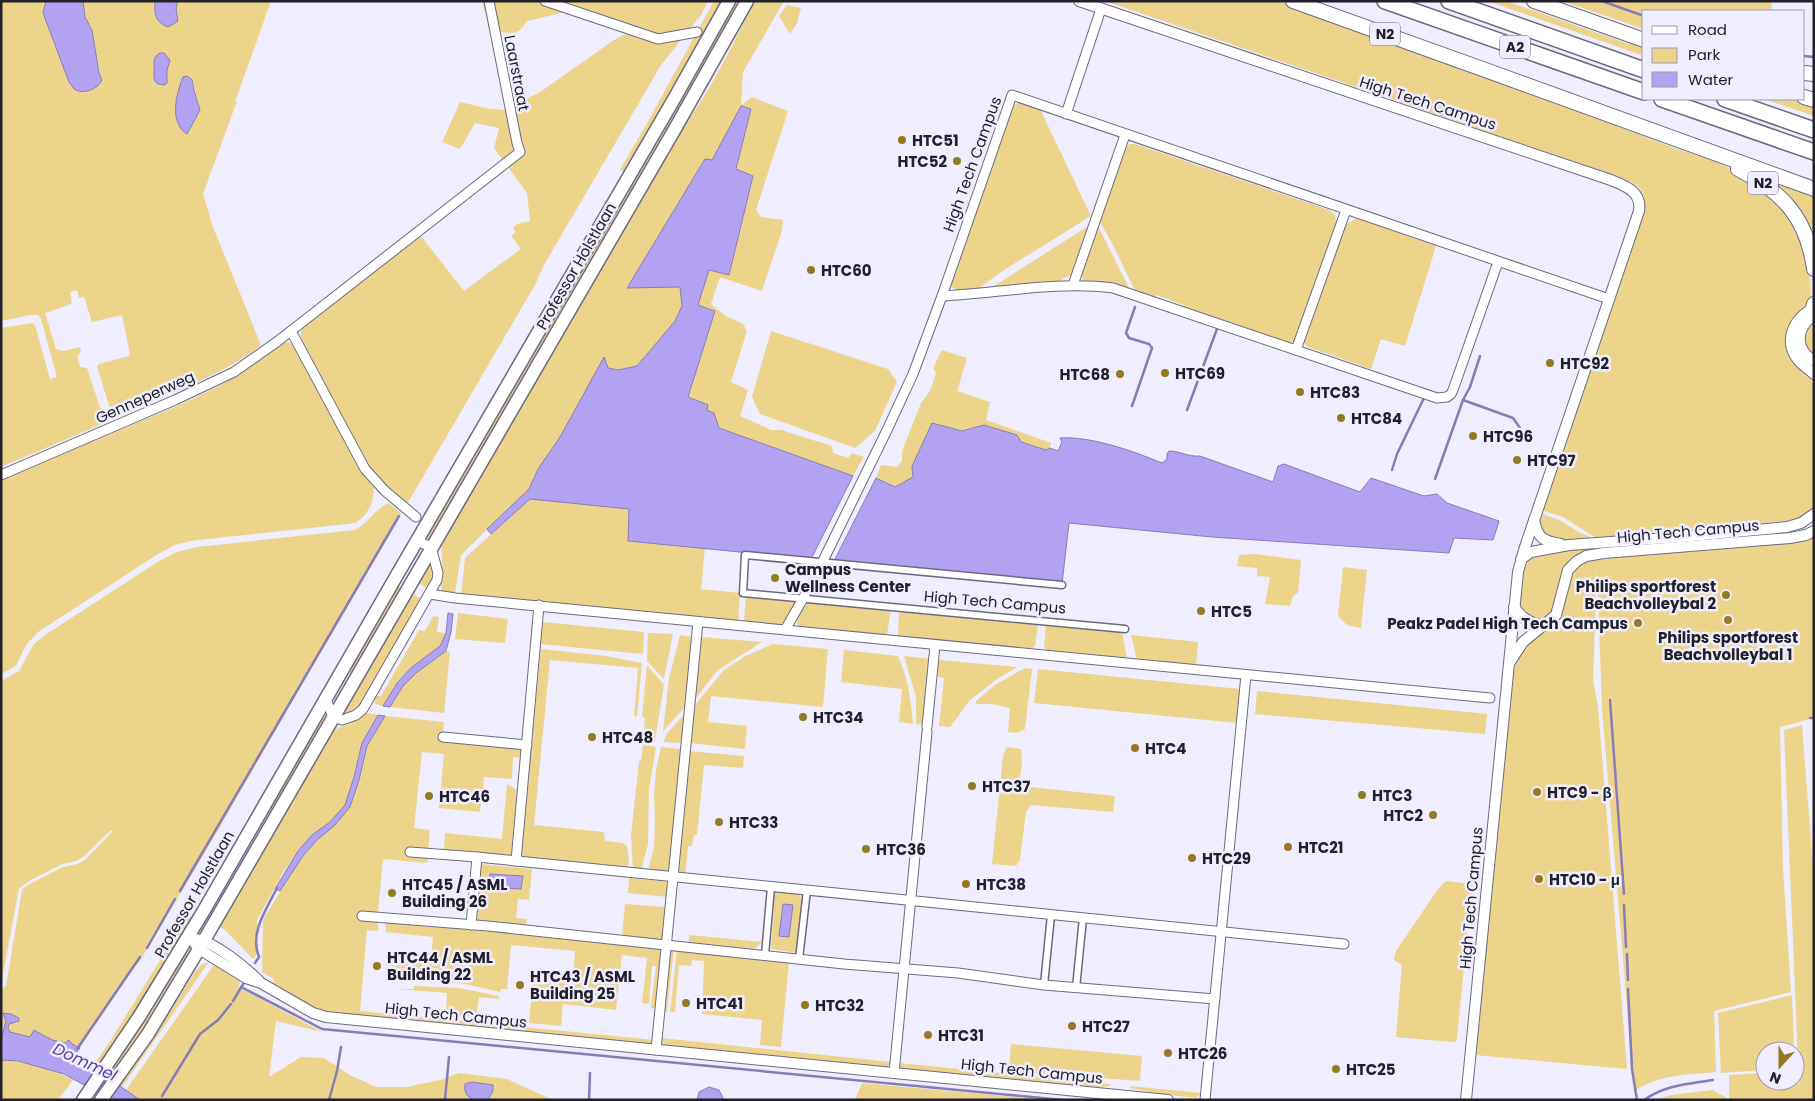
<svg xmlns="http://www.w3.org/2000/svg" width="1815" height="1101" viewBox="0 0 1815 1101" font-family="Poppins,sans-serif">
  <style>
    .green { fill: #edd48b; fill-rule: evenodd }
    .water { fill: #b3a2f2; stroke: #887bb6 }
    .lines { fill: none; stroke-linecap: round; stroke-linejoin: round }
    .stream { stroke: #887bb6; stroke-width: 2.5 }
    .minor-tunnel { stroke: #c6c4d4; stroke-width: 9; stroke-dasharray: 9 4.5; stroke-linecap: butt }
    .pedestrian-casing { stroke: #6e6982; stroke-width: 9 }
    .minor-casing { stroke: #6e6982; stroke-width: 11 }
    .tertiary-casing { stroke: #6e6982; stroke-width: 12 }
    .secondary-casing { stroke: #6e6982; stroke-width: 15 }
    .trunk-casing { stroke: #6e6982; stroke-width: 16 }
    .motorway-casing { stroke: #6e6982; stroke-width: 18 }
    .pedestrian { stroke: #fff; stroke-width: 6 }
    .minor { stroke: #fff; stroke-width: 9 }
    .tertiary { stroke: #fff; stroke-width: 10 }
    .secondary { stroke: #fff; stroke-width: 12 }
    .trunk { stroke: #fff; stroke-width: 14 }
    .motorway { stroke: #fff; stroke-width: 15 }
    .poi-dot { fill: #947a21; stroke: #efedfe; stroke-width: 2 }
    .labels { text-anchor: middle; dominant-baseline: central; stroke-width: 5; stroke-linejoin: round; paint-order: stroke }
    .shield { fill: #efedfe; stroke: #605e6a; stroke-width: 1 }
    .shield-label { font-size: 14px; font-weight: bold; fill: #22212b }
    .street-label { font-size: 15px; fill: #22212b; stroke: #efedfe }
    .poi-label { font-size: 15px; font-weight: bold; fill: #22212b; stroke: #efedfe; text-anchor: start }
    .water-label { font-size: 16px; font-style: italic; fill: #583d99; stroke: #efedfe }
  </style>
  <rect width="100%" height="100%" fill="#efedfe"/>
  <g class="green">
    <path d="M1 1H271L235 102 237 101 203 194 213 227 261 345C232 367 207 378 174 392V390L153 400V401L115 417 112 415 97 367 99 364 129 356 130 354 122 315 92 322 84 297 79 298 77 290 70 292 72 302 71 304 45 313 56 349 62 351 80 347 81 352 77 356 80 367 87 368 104 419 102 424 1 467V328L32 323 35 325 50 379 57 377 41 319 38 315H30L1 321Z"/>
    <path d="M482 1H708L701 15 661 65 544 265 535 285 406 506 371 472 345 426 301 339V332L303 327 420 235 464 291 521 249 511 236 516 232 513 228 517 224 530 221 527 193 494 148 499 128 475 123 460 149 442 142 460 102 490 109 507 110 543 90 614 40 623 35 648 33 578 9 527 21C517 39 506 33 489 29Z"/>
    <polygon points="714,1 724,1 625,172 620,170 651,116"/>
    <polygon points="734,1 741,1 722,37 432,539 425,538"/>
    <path d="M755 1H784L743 72 741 105 752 97 788 111 756 210 761 217 783 220 782 231 762 291 720 277 711 304 726 316 743 324 747 331 731 382 748 390 740 416 771 430H781L832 446 833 453 848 458 852 453 864 457 853 476 719 428 714 413 707 410 688 397 715 311 698 305 709 270 729 275 753 176 736 169 751 110 741 106 712 160 627 287H680L682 306 675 321 637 366 618 370 608 368 604 358 560 437 538 469 529 489 461 555 455 593 446 592 442 590 440 584 443 576 441 544 672 140C706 102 731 47 755 1Z"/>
    <path d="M1105 1H1279L1463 66 1672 147 1714 161 1738 172 1781 200 1809 255 1811 299 1794 317 1788 331 1810 375 1814 391V508L1797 520 1596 538 1563 517 1541 510 1644 209C1646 190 1639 185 1622 178Z"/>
    <polygon points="1488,1 1506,1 1629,44 1630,40 1644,45 1644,56"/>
    <polygon points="1562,1 1771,1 1772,11 1644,11 1644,29"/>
    <polygon points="787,5 801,8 797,23 790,34 779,16"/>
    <polygon points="1764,99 1796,99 1814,105 1814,116"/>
    <polygon points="1019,102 1040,109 1091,216 1004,270 976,290 957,290 952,287 951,282 1012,107"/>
    <path d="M1130 144H1135L1326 209C1333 212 1336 214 1336 222L1294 342 1290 343 1183 308 1184 305 1156 295 1154 298 1135 291 1113 245 1100 222 1126 147Z"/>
    <polygon points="1741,165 1814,190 1814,248 1811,239"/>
    <polygon points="1357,218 1436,246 1405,346 1381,339 1371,369 1308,347 1304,343 1345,225"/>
    <polygon points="1090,225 1073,275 1063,278 1061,285 993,289 994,286"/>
    <polygon points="1098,226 1130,290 1084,282 1081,274"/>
    <path d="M1814 323V355C1802 346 1803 332 1814 323Z"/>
    <polygon points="771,331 888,369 897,382 875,431 855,448 760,414 752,397"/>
    <polygon points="284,341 294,345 358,464 374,487 373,498 371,505 365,515 356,523 190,541 175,545 158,554 38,632 26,645 16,666 1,674 1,480 184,403 221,385 242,372"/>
    <polygon points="942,350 967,358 957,391 990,402 986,420 1051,443 1050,448 1046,450 1021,442 1017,435 984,425 962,431 932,423 913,477 895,487 876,478 881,465 897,467 902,461 902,451 921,403 930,391 936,373 933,368"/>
    <polygon points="530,499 629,509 628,541 705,548 701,589 740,593 738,624 461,594 465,558"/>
    <path d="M389 503 401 513 207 849 138 964 134 966 80 1048 52 1040 34 1030 30 1037 10 1032 8 1028 9 1024 19 1021 11 1014 3 1013 6 1021 1 1040V990L6 986 22 890 26 886 63 867 77 864 85 860 113 831 111 830 83 857 76 861 62 864 31 880 19 888 1 985V681L19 671 34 644 45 635 159 561 177 552 197 547 355 530C368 523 375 509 389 503Z"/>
    <polygon points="1540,513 1561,521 1580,533 1589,536 1590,539 1555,541 1548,539 1539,526"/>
    <path d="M1814 536V718L1780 727 1783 868 1791 992 1714 1011 1716 1072C1686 1075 1661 1074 1634 1091L1602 708 1597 568 1593 680 1598 706 1627 1069 1475 1055 1514 666 1523 650 1535 635 1558 619 1565 602 1568 582 1575 569 1586 560Z"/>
    <path d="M1592 548V552L1564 570 1556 603 1549 616 1535 620 1520 610C1519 600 1519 567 1527 560 1536 550 1578 549 1592 548Z"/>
    <polygon points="1256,554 1301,560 1298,593 1293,596 1290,606 1265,604 1270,577 1257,576 1257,568 1237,566 1239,555"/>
    <polygon points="431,558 434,577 428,589 417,582"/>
    <polygon points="1343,567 1367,570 1361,628 1347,625 1338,616"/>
    <polygon points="397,586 402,589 336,705 335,699 349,676 352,662"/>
    <polygon points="410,593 422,599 362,704 351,711 343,714"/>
    <polygon points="746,596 796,601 784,622 776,626 744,622"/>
    <polygon points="806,601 891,610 887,634 884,635 800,627 796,623"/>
    <polygon points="899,611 1038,625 1035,646 1030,650 900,637 898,635"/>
    <polygon points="458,613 508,619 505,643 455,639"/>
    <path d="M433 616 439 617 437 632 446 633C441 653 411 666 397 682 392 689 388 698 383 706L375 704 374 698 376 696H381L419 630 425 631Z"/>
    <polygon points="543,622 644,632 643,654 540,644"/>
    <polygon points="1046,625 1122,632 1127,659 1046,651 1044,646"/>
    <polygon points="648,633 673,634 664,679 647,661"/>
    <polygon points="680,635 692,637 685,707 663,731 669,678"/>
    <polygon points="1131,635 1198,642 1196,665 1137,660"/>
    <polygon points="701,637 762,642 718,670 695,699"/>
    <polygon points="773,644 828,649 823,707 711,696 708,722 747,726 745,749 690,743 695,705 724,670 744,657"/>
    <polygon points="541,649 606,656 642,663 637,717 634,716 638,668 550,660 534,825 604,832 605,841 623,843 627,846 629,863 626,869 521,859 520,853"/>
    <path d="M844 650 898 656C908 678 911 699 913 724L899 722 902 689 841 682Z"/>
    <polygon points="446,651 450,652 444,713 390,707 403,686 416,673"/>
    <polygon points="904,656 931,659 925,725 916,724 916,697"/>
    <polygon points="939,660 1017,667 997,679 970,700 950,727 939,726 944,678 937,676"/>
    <polygon points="647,665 664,685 655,740 643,740 645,718 642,717"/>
    <polygon points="1025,668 1032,669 1025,729 1017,733 1008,732 1010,708 992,704 976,704 976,701 995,685"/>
    <polygon points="1038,669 1240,689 1237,723 1034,703"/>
    <polygon points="1257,691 1487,714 1485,734 1255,714"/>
    <path d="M364 713 378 715 362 743 354 777 345 805 330 822 312 835 298 851 284 871 257 920V954L253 959 225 930 217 926 329 733C341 726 355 723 364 713Z"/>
    <polygon points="685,714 681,743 663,742 668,732"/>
    <polygon points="385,716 444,722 442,741 517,747 522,750 522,758 513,757 512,779 484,777 480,812 439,808 444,754 422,752 414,828 430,830 427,863 383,859 378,912 378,931 367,930 360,1011 655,1040 651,1045 332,1015 315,1009 273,985 274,979 262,972 263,920 290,875 303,856 317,839 334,826 359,780 367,746"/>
    <polygon points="320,717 327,720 210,921 208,920 261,829 265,813"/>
    <polygon points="1802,725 1814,880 1814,1100 1656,1100 1671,1095 1712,1090 1729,1099 1729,1075 1765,1073 1765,1081 1795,1081 1795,1070 1796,1082 1799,1085 1784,730"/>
    <polygon points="643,745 656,747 649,789 648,844 641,870 633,869 631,835 639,761 641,761"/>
    <polygon points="661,747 682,749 671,867 668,873 648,871 654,847 655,819 654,795 656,770"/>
    <polygon points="1007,747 1021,749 1022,762 1018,795 1030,787 1115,796 1113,812 1031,805 1026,812 1020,860 1016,866 992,864 1003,756"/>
    <polygon points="688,751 744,756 743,768 704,765 697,835 694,835 692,846 688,846 685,875 677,872"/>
    <polygon points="507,784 517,790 511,856 444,849 445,833 502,839"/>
    <polygon points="480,864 532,869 529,900 518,899 516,918 527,919 526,926 475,921"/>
    <polygon points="629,878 669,882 668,897 628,893"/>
    <polygon points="1446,881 1472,884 1457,1039 1456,1042 1452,1042 1396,1037 1402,965 1394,960 1396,951 1438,889"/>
    <path d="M775 891 800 894 802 904 797 953 771 949ZM783 904 792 905 780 936Z"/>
    <polygon points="625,904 665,907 662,941 622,936"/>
    <polygon points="188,915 194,918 136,1014 97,1070 92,1067 109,1043"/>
    <polygon points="386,922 662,948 657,1009 651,1008 656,966 652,966 649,1004 642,1003 647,958 622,955 616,1010 563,1004 561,1026 529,1023 534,970 573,973 575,951 511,945 507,989 501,989 500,992 460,983 402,981 402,974 390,972 392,956 431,959 433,937 386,932"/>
    <polygon points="689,935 762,942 755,949 689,943"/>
    <polygon points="670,947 674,949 667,1012 663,1011"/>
    <polygon points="677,949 789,961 781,1047 760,1045 762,1020 702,1014 704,961 692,960 691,966 679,965 675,1012 670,1012"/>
    <polygon points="186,953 190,955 149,1023 110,1079 106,1076"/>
    <polygon points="209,962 122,1087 119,1085 159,1030 196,970 202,964"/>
    <path d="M216 962 242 978 238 987 322 1032 276 1021 269 1077 301 1057 324 1058 350 1075 376 1087H406L440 1080 459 1073 507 1079 553 1100H488L493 1091V1085L469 1083 466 1084C464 1092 466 1094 472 1100H140L126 1090Z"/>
    <polygon points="414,986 459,988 499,996 499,999 479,997 476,1017 446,1014 447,993 397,989 414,989"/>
    <polygon points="1792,995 1794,1051 1765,1051 1765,1070 1721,1073 1718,1013"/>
    <polygon points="661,1038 891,1062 887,1068 665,1046"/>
    <polygon points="1011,1044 1142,1056 1140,1081 1009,1071"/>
    <path d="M1 1060C19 1060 58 1071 73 1080L58 1100H1Z"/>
    <polygon points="899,1063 1110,1084 1110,1086 1088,1088 902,1069"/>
    <polygon points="862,1083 1047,1100 855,1100"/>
    <polygon points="1130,1086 1202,1093 1196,1098 1160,1094 1130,1088"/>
  </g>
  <g class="water">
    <path d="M46 1H83L85 17 92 30 99 73 102 80C98 89 84 95 74 89 72 87 71 84 69 82L43 13Z"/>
    <path d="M155 1H178L176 8 178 21 168 27C155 22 154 14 155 1Z"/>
    <path d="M160 53H164L170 60 167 70V83L164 85C153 84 154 80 154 71 155 63 151 58 160 53Z"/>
    <path d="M187 76 192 80 194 91 200 110 187 134C169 123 176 94 183 77Z"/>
    <polygon points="741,106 751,109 736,169 753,176 729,275 709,270 698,305 715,311 688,397 708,405 707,410 714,413 719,428 853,476 811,559 628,541 629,509 530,499 491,534 487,529 529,489 538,469 560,437 604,357 608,368 618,370 637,366 675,321 682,306 680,287 627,288 705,159 712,160"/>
    <path d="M932 423 962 431 984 425 1017 435 1021 442 1046 450 1050 448 1058 451 1062 442 1060 438C1091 436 1133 451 1162 463L1167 459V454L1169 451C1180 451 1188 457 1200 456L1273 482 1278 466 1284 464 1360 492 1371 478 1424 496 1437 494 1447 503 1499 521 1493 540 1454 538 1449 553 1212 537 1069 523 1062 584 834 561 876 478 895 487 913 477 912 466Z"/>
    <polygon points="448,613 453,614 451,632 446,651 416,673 403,686 390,707 383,706 397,683 412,667 440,646 446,633"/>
    <polygon points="378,715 385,716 367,746 359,780 350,807 334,826 317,840 303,856 280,891 275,889 298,851 312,835 330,822 345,805 354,777 362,743"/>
    <polygon points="490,874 523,876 521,889 488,887"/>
    <polygon points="783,904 793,905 789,937 779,936"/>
    <polygon points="3,1013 11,1014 19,1018 19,1021 9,1024 8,1028 10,1032 30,1037 34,1030 52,1040 65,1043 69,1040 72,1044 80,1048 71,1059 97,1070 140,1100 108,1100 86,1086 64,1074 18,1061 1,1060 1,1040 6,1021"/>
    <path d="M472 1082 493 1085V1091L488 1100C475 1100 463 1100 465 1084Z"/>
    <polygon points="709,1087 719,1090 724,1100 697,1100 699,1092"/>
  </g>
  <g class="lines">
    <g class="stream">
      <polyline points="1602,1 1644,16"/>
      <polyline points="1804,56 1814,57"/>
      <polyline points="1463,400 1513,418 1520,428"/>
      <polyline points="1132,406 1152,348 1149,344 1129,338 1126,333 1135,307"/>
      <polyline points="1187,410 1217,329"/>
      <polyline points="1392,470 1397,454 1424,398"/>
      <polyline points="1435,479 1463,400 1470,387 1480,356"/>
      <polyline points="1610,700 1624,894"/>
      <polyline points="1810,718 1814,718"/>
      <polyline points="180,891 399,516"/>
      <polyline points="1624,905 1626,947"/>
      <polyline points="147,948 175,899"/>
      <polyline points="1627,954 1628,980"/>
      <path d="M255 963 259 957C249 933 267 908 277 888"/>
      <polyline points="241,987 322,1029 1063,1100"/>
      <polyline points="1628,989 1632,1069 1637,1100"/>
      <polyline points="233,1001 245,981"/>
      <polyline points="77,1049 140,957"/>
      <polyline points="162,1096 200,1034 218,1020 231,1004"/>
      <polyline points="329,1100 337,1071 341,1047"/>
      <polyline points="445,1100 449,1057"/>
      <polyline points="589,1100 590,1073"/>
      <path d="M1644 1100C1665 1085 1688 1084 1713 1080"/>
    </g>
    <polyline class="minor-tunnel" points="805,595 820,567"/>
    <g class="pedestrian-casing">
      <g id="pedestrian">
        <polyline points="1062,585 745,555 743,593 1125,629"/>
        <polyline points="765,955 771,887"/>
        <polyline points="799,959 807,890"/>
        <polyline points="1044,985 1051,915"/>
        <polyline points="1076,988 1083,918"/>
      </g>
    </g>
    <g class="minor-casing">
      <g id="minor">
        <polyline points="545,1 658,39 697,32"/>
        <polyline points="1066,114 1101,9"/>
        <polyline points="1073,285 1125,135"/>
        <path d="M942 296C999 293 1057 281 1113 288L1437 398 1447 397 1451 394 1453 390 1498 262"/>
        <polyline points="291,331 365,469 385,491 416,517"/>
        <polyline points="1296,350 1346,210"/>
        <polyline points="1,475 175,400 234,372 278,341 520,152 517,143 489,1"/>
        <polyline points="820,567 888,428 913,374 942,296 1012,95 1609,299"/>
        <polyline points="430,594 455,598 1490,698"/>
        <polyline points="785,630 805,595"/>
        <polyline points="326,699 333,717 342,720 356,715 363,709 437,580 438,573 431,547 417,541"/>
        <polyline points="927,727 935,645"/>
        <polyline points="443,737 527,745"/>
        <polyline points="410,852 477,857 1344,944"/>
        <polyline points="516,861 539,605"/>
        <polyline points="362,916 488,926 844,964 958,973 1044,985 1215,999"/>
        <polyline points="471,925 477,857"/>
        <polyline points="656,1050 698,622"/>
        <polyline points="894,1073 927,732"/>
        <polyline points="1205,1100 1246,675"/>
      </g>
    </g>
    <g class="tertiary-casing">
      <g id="tertiary">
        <path d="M1079 1 1611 180C1626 186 1642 192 1639 211L1524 550 1518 572 1466 1100"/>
        <path d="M1814 308C1794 318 1782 341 1799 361 1803 366 1809 369 1814 374"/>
        <path d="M1814 315C1796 328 1794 349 1814 361"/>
        <path d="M1534 520C1538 538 1542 541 1561 544"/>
        <polyline points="1521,559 1531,552 1569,545 1680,537 1787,527 1801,523 1814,514"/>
        <path d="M1514 607C1522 618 1529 623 1542 625"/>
        <polyline points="1510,662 1523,642 1556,615 1568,570 1577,561 1586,556 1604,553 1790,538 1806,535 1814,531"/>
        <polyline points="189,936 199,949 246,978 261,983 313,1013 326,1017 1168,1100"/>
        <path d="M197 939C217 944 244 966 259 981"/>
      </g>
    </g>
    <g class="secondary-casing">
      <g id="secondary">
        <polyline points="83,1100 139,1017 203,912 397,575 674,99 729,1"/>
        <polyline points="101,1100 148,1034 199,949 676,127 747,1"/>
      </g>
    </g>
    <g class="trunk-casing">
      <g id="trunk">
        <path d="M1293 1C1467 63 1640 126 1814 189"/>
        <polyline points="1534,1 1644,40"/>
        <polyline points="1804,73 1814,74"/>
        <polyline points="1804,97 1814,100"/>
        <path d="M1738 169C1783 192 1807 218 1814 269"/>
        <polyline points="1813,308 1814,304"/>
      </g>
    </g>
    <g class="motorway-casing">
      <g id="motorway">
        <polyline points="1385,1 1644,92"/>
        <polyline points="1449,1 1644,70"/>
        <polyline points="1662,99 1814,152"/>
        <polyline points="1725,99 1814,130"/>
      </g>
    </g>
    <use href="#pedestrian" class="pedestrian"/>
    <use href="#minor" class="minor"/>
    <use href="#tertiary" class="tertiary"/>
    <use href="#secondary" class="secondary"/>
    <use href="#trunk" class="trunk"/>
    <use href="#motorway" class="motorway"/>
  </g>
  <g class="poi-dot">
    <circle cx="902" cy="140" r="5"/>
    <circle cx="957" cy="161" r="5"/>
    <circle cx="811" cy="270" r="5"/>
    <circle cx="1550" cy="363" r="5"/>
    <circle cx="1165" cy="373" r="5"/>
    <circle cx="1120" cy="374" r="5"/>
    <circle cx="1300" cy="392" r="5"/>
    <circle cx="1341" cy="418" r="5"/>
    <circle cx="1473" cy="436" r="5"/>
    <circle cx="1517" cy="460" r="5"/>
    <circle cx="775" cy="578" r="5"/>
    <circle cx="1726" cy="595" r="5"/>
    <circle cx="1201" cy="611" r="5"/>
    <circle cx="1728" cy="620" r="5"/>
    <circle cx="1638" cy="623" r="5"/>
    <circle cx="803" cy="717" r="5"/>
    <circle cx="592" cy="737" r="5"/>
    <circle cx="1135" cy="748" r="5"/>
    <circle cx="972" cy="786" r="5"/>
    <circle cx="1537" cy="792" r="5"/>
    <circle cx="1362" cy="795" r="5"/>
    <circle cx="429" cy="796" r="5"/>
    <circle cx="1433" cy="815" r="5"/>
    <circle cx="719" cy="822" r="5"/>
    <circle cx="1288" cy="847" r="5"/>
    <circle cx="866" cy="849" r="5"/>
    <circle cx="1192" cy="858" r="5"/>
    <circle cx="1539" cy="879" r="5"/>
    <circle cx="966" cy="884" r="5"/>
    <circle cx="392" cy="893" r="5"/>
    <circle cx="377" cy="966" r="5"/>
    <circle cx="520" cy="985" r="5"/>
    <circle cx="686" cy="1003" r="5"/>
    <circle cx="805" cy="1005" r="5"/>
    <circle cx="1072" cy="1026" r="5"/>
    <circle cx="928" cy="1035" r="5"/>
    <circle cx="1168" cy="1053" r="5"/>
    <circle cx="1336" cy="1069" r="5"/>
  </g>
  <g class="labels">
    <g class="shield">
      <rect x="1370" y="22.5" width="30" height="23" rx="4"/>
      <rect x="1500" y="35.5" width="30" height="23" rx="4"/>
      <rect x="1748" y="171.5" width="30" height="23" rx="4"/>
    </g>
    <g class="shield-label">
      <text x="1385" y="34">N2</text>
      <text x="1515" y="47">A2</text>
      <text x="1763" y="183">N2</text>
    </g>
    <g class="street-label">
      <text transform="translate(517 73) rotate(79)">Laarstraat</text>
      <text transform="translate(1428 103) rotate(18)">High Tech Campus</text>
      <text transform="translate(972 164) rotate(-70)">High Tech Campus</text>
      <text transform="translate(576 266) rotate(-60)">Professor Holstlaan</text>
      <text transform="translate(145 397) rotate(-24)">Genneperweg</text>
      <text transform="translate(1688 531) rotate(-5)">High Tech Campus</text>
      <text transform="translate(995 602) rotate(5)">High Tech Campus</text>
      <text transform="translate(194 894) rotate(-60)">Professor Holstlaan</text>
      <text transform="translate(1471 898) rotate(-85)">High Tech Campus</text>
      <text transform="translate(456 1015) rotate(6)">High Tech Campus</text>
      <text transform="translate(1032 1071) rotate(6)">High Tech Campus</text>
    </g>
    <g class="poi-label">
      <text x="912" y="140">HTC51</text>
      <text x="947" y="161" text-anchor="end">HTC52</text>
      <text x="821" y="270">HTC60</text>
      <text x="1560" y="363">HTC92</text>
      <text x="1175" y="373">HTC69</text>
      <text x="1110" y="374" text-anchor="end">HTC68</text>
      <text x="1310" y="392">HTC83</text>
      <text x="1351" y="418">HTC84</text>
      <text x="1483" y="436">HTC96</text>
      <text x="1527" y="460">HTC97</text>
      <text x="785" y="569">Campus<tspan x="785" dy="17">Wellness Center</tspan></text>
      <text x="1716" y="586" text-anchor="end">Philips sportforest<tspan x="1716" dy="17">Beachvolleybal 2</tspan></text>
      <text x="1211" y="611">HTC5</text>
      <text x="1628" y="623" text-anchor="end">Peakz Padel High Tech Campus</text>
      <text x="1728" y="637" text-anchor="middle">Philips sportforest<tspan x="1728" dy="17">Beachvolleybal 1</tspan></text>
      <text x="813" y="717">HTC34</text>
      <text x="602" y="737">HTC48</text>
      <text x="1145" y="748">HTC4</text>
      <text x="982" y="786">HTC37</text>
      <text x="1547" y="792">HTC9 - β</text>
      <text x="1372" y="795">HTC3</text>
      <text x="439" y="796">HTC46</text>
      <text x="1423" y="815" text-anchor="end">HTC2</text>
      <text x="729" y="822">HTC33</text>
      <text x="1298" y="847">HTC21</text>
      <text x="876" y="849">HTC36</text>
      <text x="1202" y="858">HTC29</text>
      <text x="1549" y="879">HTC10 - μ</text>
      <text x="402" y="884">HTC45 / ASML<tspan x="402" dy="17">Building 26</tspan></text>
      <text x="976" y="884">HTC38</text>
      <text x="387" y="957">HTC44 / ASML<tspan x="387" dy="17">Building 22</tspan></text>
      <text x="530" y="976">HTC43 / ASML<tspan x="530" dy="17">Building 25</tspan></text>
      <text x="696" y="1003">HTC41</text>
      <text x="815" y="1005">HTC32</text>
      <text x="1082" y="1026">HTC27</text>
      <text x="938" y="1035">HTC31</text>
      <text x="1178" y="1053">HTC26</text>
      <text x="1346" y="1069">HTC25</text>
    </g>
    <g class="water-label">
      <text transform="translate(85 1062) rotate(25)">Dommel</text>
    </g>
  </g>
  <rect width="1815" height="1101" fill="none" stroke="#22212b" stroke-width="5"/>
  <rect x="1642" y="10" width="162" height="90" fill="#efedfe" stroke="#9d9baa"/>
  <rect x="1652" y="26" width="25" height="8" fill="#ffffff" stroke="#9d9baa"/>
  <text x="1688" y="35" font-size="15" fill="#22212b">Road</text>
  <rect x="1652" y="48" width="25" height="15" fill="#edd48b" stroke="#9d9baa"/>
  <text x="1688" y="60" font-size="15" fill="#22212b">Park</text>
  <rect x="1652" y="72" width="25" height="15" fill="#b3a2f2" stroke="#9d9baa"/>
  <text x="1688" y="85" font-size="15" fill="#22212b">Water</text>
  <g transform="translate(1780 1066) rotate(201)"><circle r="24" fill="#efedfe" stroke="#9d9baa"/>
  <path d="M0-4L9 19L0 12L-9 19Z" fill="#947a21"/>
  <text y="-8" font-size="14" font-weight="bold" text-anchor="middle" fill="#22212b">N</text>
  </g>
</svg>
